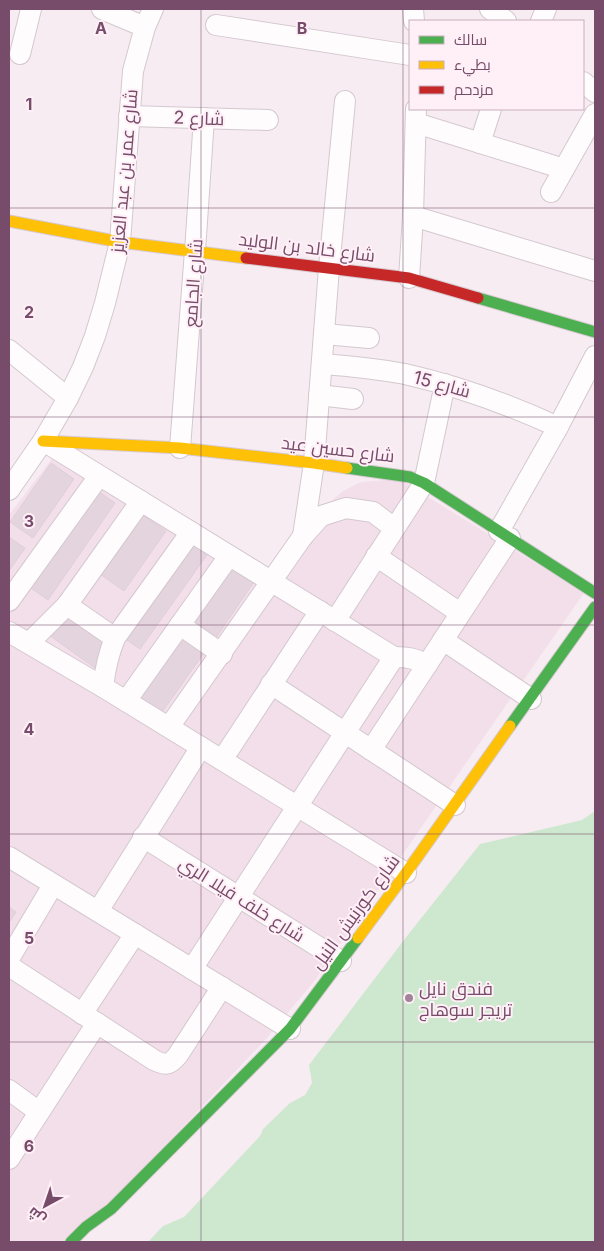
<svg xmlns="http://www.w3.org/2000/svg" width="604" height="1251" viewBox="0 0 604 1251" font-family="Inter,Cairo,sans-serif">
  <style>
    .residential { fill: #f3dfe9 }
    .water { fill: #cee8cf }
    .building { fill: #e4d4de; stroke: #e0ceda }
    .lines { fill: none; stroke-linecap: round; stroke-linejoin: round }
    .street-casing { stroke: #d4c8cf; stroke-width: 22 }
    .fast-casing { stroke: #d6c9d1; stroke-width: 13 }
    .slow-casing { stroke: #d6c9d1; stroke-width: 13 }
    .jam-casing { stroke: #d6c9d1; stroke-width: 13 }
    .street { stroke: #fefcfd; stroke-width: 20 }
    .fast { stroke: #4caf50; stroke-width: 11 }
    .slow { stroke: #ffc107; stroke-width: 11 }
    .jam { stroke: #c62828; stroke-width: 11 }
    .grid { fill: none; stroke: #764c6a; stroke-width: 1; stroke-opacity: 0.55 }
    .poi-dot { fill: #a3849a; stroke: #ffeff6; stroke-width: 2 }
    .labels { text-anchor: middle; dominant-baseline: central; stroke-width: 4; stroke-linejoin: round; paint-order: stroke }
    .street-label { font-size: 18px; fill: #764c6a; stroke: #ffeff6 }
    .poi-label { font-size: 18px; fill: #764c6a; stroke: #ffeff6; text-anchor: start }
    .grid-label { font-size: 16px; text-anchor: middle; font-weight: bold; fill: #764c6a; stroke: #ffeff6; stroke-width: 4; stroke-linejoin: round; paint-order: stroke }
  </style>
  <rect width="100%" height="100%" fill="#f7ecf2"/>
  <polygon class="residential" points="61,447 268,577 329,503 343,491 361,482 399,479 584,593 316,979 266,1039 74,1242 9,1242 9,515"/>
  <polygon class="water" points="595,811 595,1242 148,1242 163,1226 184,1217 260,1136 263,1129 290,1103 305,1095 312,1083 309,1065 407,936 480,844 582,820"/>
  <g class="building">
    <polygon points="51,463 74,479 33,538 10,522"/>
    <polygon points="95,489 115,503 48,600 28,586"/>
    <polygon points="141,514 166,531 124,591 100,574"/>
    <polygon points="9,537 25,548 9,571"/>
    <polygon points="191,539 209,552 140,649 121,636"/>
    <polygon points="230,566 254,582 215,639 191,623"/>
    <polygon points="64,614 110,646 95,668 49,635"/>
    <polygon points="181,637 204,653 162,712 139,696"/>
    <polygon points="9,907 16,912 9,923"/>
  </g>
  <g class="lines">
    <g class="street-casing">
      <g id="street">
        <polyline points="102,9 145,27"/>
        <polyline points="413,9 414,21"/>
        <polyline points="490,9 506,21"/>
        <polyline points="541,21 546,9"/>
        <polyline points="216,25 410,55"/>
        <polyline points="20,54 31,9"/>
        <polyline points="583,82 595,92"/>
        <polyline points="129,116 268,120"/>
        <polyline points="416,123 564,169"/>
        <polyline points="480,143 491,109"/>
        <polyline points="551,192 595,114"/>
        <polyline points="413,216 595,271"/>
        <polyline points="409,278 413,216 416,109"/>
        <polyline points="324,334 369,338"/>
        <polyline points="9,350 68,398"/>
        <path d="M322 364C350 366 378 369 405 374 458 386 508 404 558 427"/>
        <polyline points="319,395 353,399"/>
        <polyline points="45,442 394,657"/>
        <polyline points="180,448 195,251 204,118"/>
        <polyline points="9,490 43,441 68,398 83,367 95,336 105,303 120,242 133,71 145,27 153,9"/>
        <polyline points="499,531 558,427 595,356"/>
        <polyline points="303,536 314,463 329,268 345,101"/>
        <polyline points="376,556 460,613"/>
        <polyline points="9,601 99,476"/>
        <polyline points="67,605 115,638"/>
        <polyline points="335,621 424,483 445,384"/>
        <polyline points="180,625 222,654"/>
        <polyline points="9,632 103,687 406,873"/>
        <polyline points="443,640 531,699"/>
        <polyline points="29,643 67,605 141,501"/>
        <polyline points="271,684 455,805"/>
        <path d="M103 687C105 670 108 655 115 638L191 532"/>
        <polyline points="126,701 229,556"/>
        <polyline points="169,727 303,536 321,516 346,508 373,512 394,528"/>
        <polyline points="371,750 510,538"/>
        <polyline points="222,760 320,611"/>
        <polyline points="143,837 341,961"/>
        <polyline points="9,857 290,1029"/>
        <polyline points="98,911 201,747"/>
        <polyline points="9,959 53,885"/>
        <path d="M9 966 154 1060C166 1066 170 1065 178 1055L222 987"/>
        <path d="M192 969 394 657C407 657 415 658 427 665"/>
        <polyline points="82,1014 135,934"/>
        <polyline points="9,1090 39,1112"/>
        <polyline points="9,1159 97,1023"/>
      </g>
    </g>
    <g class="fast-casing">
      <g id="fast">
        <polyline points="478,298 595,332"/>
        <polyline points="347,468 410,477 424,483 595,593"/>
        <polyline points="510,726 595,607"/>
        <polyline points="71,1242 86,1227 111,1209 290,1029 358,938"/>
      </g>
    </g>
    <g class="slow-casing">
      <g id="slow">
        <polyline points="9,221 120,242 246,258"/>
        <polyline points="43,441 180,448 314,463 347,468"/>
        <polyline points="358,938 406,873 510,726"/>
      </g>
    </g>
    <g class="jam-casing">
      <polyline id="jam" points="246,258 409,278 478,298"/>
    </g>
    <use href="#street" class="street"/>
    <use href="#fast" class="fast"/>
    <use href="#slow" class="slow"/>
    <use href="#jam" class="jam"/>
  </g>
  <path class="grid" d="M201 9V1242M403 9V1242M9 208H595M9 417H595M9 625H595M9 834H595M9 1042H595"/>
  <circle class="poi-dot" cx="409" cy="998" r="5"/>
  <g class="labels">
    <g class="street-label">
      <text transform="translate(199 118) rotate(2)">شارع 2</text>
      <text transform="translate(124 171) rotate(-85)">شارع عمر بن عبد العزيز</text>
      <text transform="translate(307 247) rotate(7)">شارع خالد بن الوليد</text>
      <text transform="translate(193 283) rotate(-86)">شارع الجامع</text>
      <text transform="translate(442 384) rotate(15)">شارع 15</text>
      <text transform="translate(338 449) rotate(7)">شارع حسين عيد</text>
      <text transform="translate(242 899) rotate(32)">شارع خلف فيلا الري</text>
      <text transform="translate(355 912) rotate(-54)">شارع كورنيش النيل</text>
    </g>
    <g class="poi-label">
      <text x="419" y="988">فندق نايل<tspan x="419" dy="21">تريجر سوهاج</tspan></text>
    </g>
  </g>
  <g class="grid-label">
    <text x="101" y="34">A</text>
    <text x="302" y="34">B</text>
    <text x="29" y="110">1</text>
    <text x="29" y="318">2</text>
    <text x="29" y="527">3</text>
    <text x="29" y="735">4</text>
    <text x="29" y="944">5</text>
    <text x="29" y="1152">6</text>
  </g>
  <rect width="604" height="1251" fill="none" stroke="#764c6a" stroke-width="20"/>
  <rect x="409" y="20" width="175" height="90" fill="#ffeff6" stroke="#c8aebe"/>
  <rect x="419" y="36" width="25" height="8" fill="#4caf50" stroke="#c8aebe"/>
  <text x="454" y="45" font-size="15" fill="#764c6a">سالك</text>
  <rect x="419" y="61" width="25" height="8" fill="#ffc107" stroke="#c8aebe"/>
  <text x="454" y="70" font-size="15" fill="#764c6a">بطيء</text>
  <rect x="419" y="86" width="25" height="8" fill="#c62828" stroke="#c8aebe"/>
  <text x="454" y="95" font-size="15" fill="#764c6a">مزدحم</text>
  <g transform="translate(45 1206) rotate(220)" stroke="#ffeff6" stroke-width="4" paint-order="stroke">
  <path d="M0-4L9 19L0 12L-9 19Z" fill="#764c6a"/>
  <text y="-8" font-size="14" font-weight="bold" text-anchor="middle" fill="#764c6a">ش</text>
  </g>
</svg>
